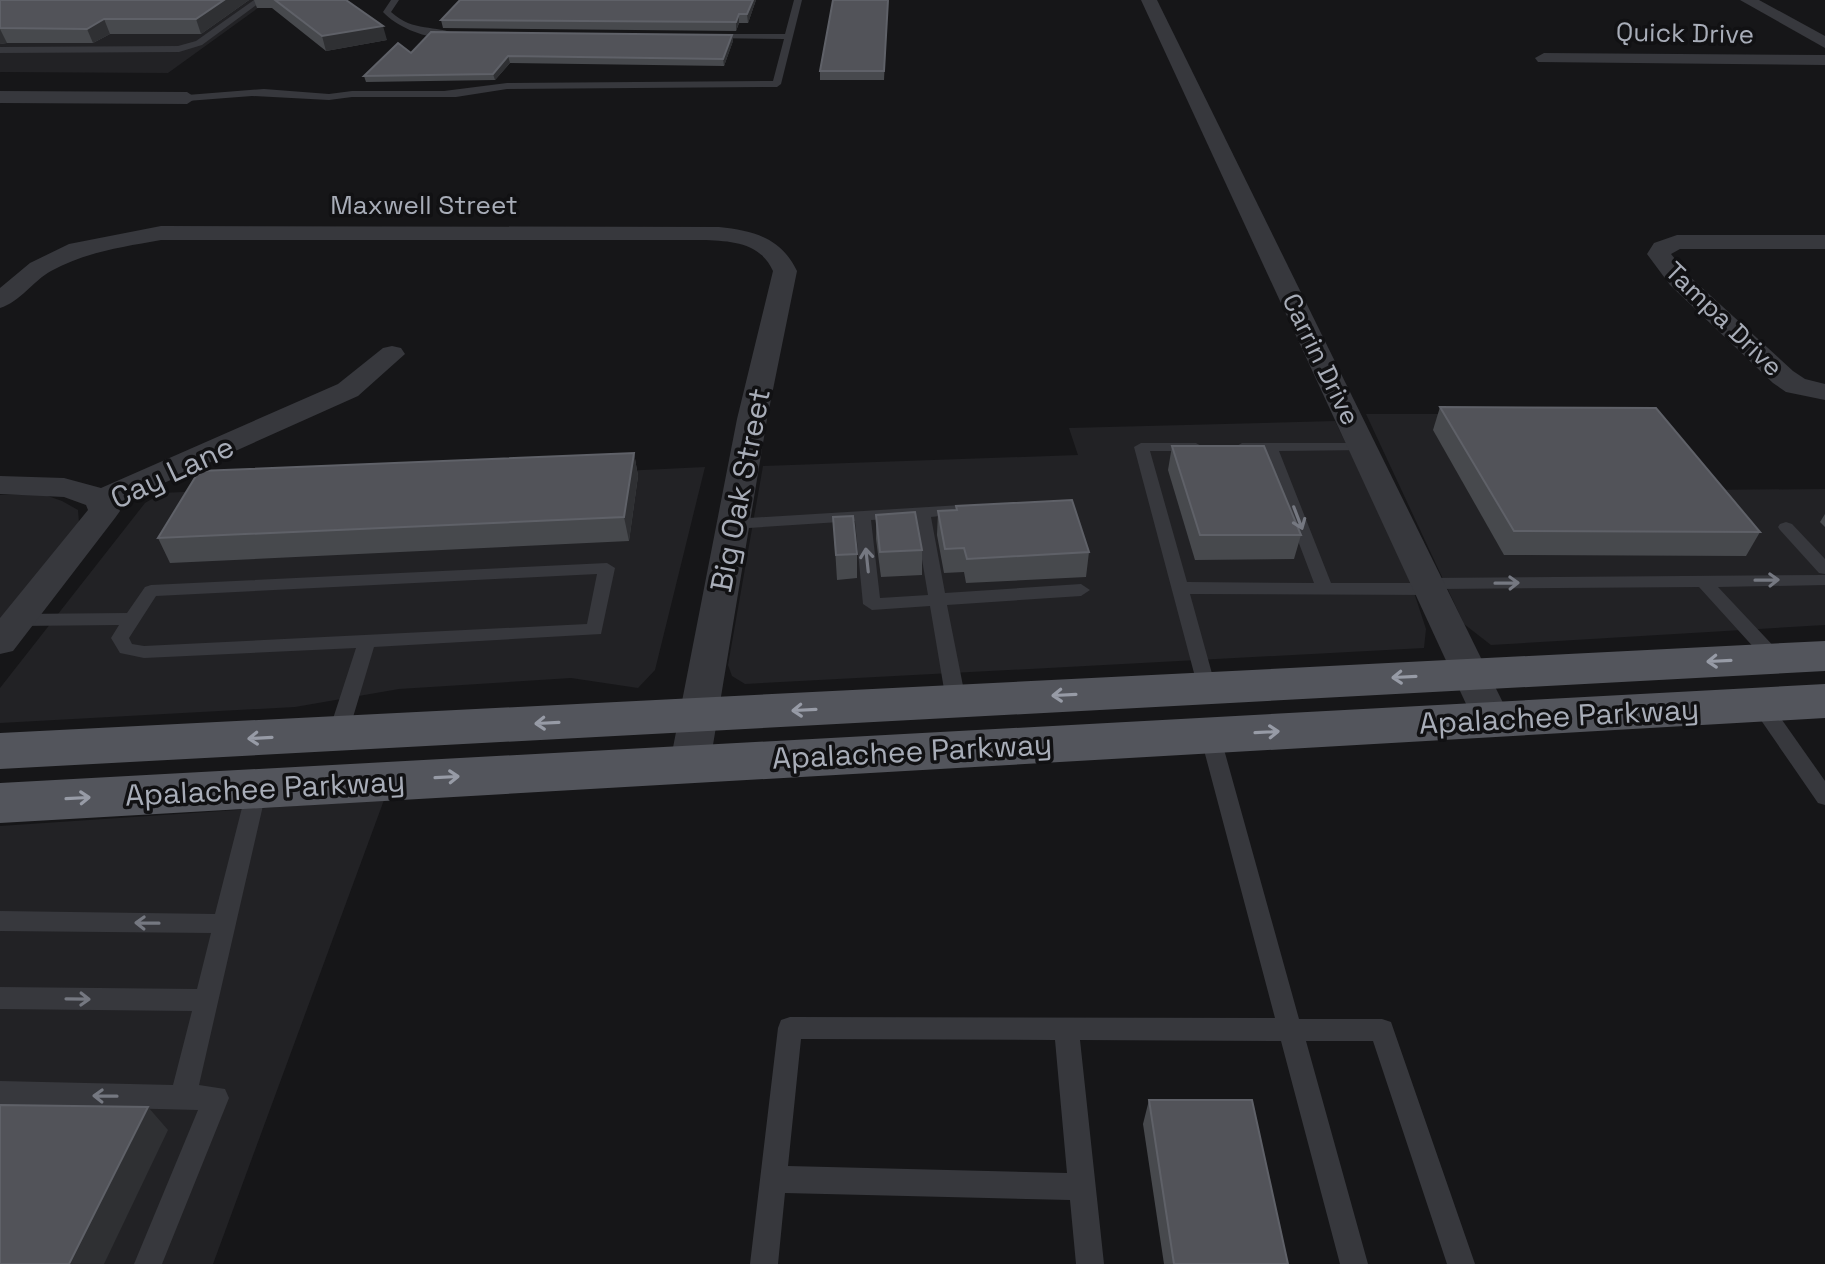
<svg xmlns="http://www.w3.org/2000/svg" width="1825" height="1264" viewBox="0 0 1825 1264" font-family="'Space Grotesk',sans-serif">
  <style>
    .built { fill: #222225 }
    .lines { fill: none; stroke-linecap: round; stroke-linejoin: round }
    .lane { fill: #37383d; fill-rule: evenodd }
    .street { fill: #37383d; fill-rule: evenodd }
    .primary { fill: #53555c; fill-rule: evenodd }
    .wall { fill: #47494d }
    .shaded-wall { fill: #2f3033 }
    .building { fill: #525359; stroke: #5f6168; stroke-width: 2 }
    .oneway { stroke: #757881 }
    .oneway2 { stroke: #979ba6 }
    .labels { text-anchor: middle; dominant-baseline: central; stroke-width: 7; stroke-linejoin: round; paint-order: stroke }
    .far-street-label { font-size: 26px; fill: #a8adb8; stroke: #111113 }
    .street-label { font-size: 30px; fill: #a8adb8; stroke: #111113 }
  </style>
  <rect width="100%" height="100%" fill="#161618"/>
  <g class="built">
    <polygon points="0,0 269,0 168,73 0,72"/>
    <polygon points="1366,414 1641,414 1702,490 1825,489 1825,625 1491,645 1464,624"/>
    <polygon points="1335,421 1405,565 1426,629 1424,648 745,684 732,676 728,665 763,466 1078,455 1069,428"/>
    <polygon points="705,467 655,670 638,688 571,678 399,689 295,707 0,723 0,688 145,503 162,493"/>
    <polygon points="0,495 45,495 62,501 78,510 79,523 0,619"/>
    <polygon points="384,800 213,1264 0,1264 0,826"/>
  </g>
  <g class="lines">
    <g class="lane">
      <polygon points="254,0 263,0 202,45 179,52 0,53 0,47 178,46 196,41"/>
      <path d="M391 0H399L391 12C414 33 435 24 458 35 436 44 399 29 383 12Z"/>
      <polygon points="794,0 802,0 781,84 777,87 507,89 456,97 352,97 329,100 252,96 187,101 182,98 187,95 264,89 329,94 352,91 444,91 507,83 773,81 784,39 708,38 704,36 708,34 785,34"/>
      <polygon points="1141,443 1196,443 1203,447 1196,451 1150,451 1187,582 1314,583 1264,451 1242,451 1235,447 1242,443 1363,443 1368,444 1368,450 1279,451 1331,583 1421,583 1429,578 1825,575 1825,585 1718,587 1781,654 1783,658 1781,662 1767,662 1699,587 1439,589 1431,595 1190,594 1216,688 1214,693 1200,693 1198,688 1134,447"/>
      <path d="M961 505 967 507 969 510 967 513 931 517 945 593 1081 584 1090 590 1081 596 947 605 966 701 963 706H949L946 701 930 606 872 610 863 604 855 521 733 529 725 524 733 519ZM915 518 928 595 880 598 871 520Z"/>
      <polygon points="1786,522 1792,524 1825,559 1825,574 1819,573 1780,530 1778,527 1780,524"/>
      <path d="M607 563 615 568 601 634 374 647 348 734 345 739H331L328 734 356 648 144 658 120 653 111 638 119 625 18 626 9 620 18 614 127 613 145 587 151 585ZM597 574 587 624 144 646 132 644 129 638 156 596Z"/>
      <polygon points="1761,698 1768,700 1825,781 1825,805 1818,803 1754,710 1751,705 1754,700"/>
      <path d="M1210 728 1217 730 1220 735 1299 1019H1382L1391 1022 1475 1264H1447L1373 1041H1306L1368 1264H1340L1281 1041 1080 1040 1104 1264H1076L1070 1200 785 1193 778 1264H750L778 1028 781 1020 790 1017 1275 1018 1200 735 1203 730ZM801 1039 1055 1040 1067 1173 788 1166Z"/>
      <polygon points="257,780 264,782 267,788 199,1085 225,1089 229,1098 162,1264 134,1264 198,1110 0,1105 0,1081 173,1085 192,1011 0,1009 0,987 197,989 211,933 0,931 0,911 215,914 247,788 250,782"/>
    </g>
    <g class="street">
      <polygon points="1141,0 1157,0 1511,719 1506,729 1492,733 1478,729 1473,719"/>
      <polygon points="1740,0 1759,0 1825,36 1825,48"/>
      <polygon points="1544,53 1825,55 1825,65 1538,62 1535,58"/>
      <polygon points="0,91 187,92 196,98 187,104 0,103"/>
      <path d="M161 226 719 227C755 231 781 238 797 271L767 419 710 763 704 774 690 778 676 774 670 763 737 419 773 271C760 242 731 241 702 240H161C122 247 86 252 51 271 33 281 20 302 0 308V288L30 263 69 244Z"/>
      <polygon points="1677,235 1825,235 1825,249 1680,249 1671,254 1688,275 1793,371 1805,379 1825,384 1825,400 1786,392 1773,383 1670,285 1647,254 1654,243"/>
      <polygon points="392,346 401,348 405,354 358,396 117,504 120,511 115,518 13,651 0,654 0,618 88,510 86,505 64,497 0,494 0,476 64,478 101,488 338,384 383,348"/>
    </g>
    <g class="primary">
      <polygon points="1825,641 1825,671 0,769 0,733"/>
      <polygon points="1825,684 1825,718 0,823 0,783"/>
    </g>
  </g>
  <g class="wall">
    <polygon points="0,0 249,0 201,34 110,34 93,43 7,43 0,44"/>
    <polygon points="254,0 346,0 387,40 326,51 272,8 257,8"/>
    <polygon points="460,0 756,0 748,23 739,23 736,31 443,28 441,20"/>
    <polygon points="888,0 884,80 820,80 820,71"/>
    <polygon points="732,35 733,41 724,66 510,63 495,80 366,82 364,76 411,53"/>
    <polygon points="1440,407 1760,532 1746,556 1504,555 1433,430"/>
    <polygon points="1172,446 1301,535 1294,559 1195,560 1168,470"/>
    <polygon points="634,453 638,476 629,541 170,563 158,538"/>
    <polygon points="956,506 1089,552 1086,577 966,583 964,572 944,573 937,535 938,511 956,510"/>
    <polygon points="1825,514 1825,527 1820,522"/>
    <polygon points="876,515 922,550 922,575 881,577 876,539"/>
    <polygon points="833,517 857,554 857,578 837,580"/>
    <polygon points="1149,1100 1288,1264 1164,1264 1143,1124"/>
  </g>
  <g class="shaded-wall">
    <polygon points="224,0 249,0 201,34 196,19"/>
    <polygon points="753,0 756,0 748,23 747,14"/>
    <polygon points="739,14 739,23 736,31 736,22"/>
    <polygon points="104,19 110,34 93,43 87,29"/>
    <polygon points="383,26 387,40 326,51 322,36"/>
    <polygon points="0,29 7,43 0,44"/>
    <polygon points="732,35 733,41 724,66 723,59"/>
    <polygon points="508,56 510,63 495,80 493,74"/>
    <polygon points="634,453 638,476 629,541 624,517"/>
    <polygon points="148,1107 168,1130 104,1264 69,1264"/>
  </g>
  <g class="building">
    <polygon points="0,0 224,0 196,19 104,19 87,29 0,28"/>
    <polygon points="275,0 346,0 383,26 322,36"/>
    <polygon points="460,0 753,0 747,14 739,14 736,22 441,20"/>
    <polygon points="833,0 888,0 884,71 820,71"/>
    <polygon points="431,32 732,35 723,59 508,56 493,74 364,76 398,43 411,53"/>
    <polygon points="1440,407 1656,408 1760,532 1514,531"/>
    <polygon points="1172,446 1264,446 1301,535 1200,535"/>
    <polygon points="634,453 624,517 158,538 199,471"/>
    <polygon points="1072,500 1089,552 967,559 964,548 945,549 938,511 957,510 956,506"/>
    <polygon points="915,512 922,550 880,552 876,515"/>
    <polygon points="853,516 857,554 836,555 833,517"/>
    <polygon points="1149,1100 1252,1100 1288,1264 1174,1264"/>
    <polygon points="0,1105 148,1107 69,1264 0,1264"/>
  </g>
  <defs><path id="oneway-shaft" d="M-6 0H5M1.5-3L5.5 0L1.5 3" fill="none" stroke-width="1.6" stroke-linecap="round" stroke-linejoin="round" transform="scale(2)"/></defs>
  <g class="oneway">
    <use href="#oneway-shaft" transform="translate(1298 518) rotate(69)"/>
    <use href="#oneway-shaft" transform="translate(867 560) rotate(-96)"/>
    <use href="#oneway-shaft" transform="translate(1767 580) rotate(-1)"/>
    <use href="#oneway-shaft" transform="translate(1507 583) rotate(-1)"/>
    <use href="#oneway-shaft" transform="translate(147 923) rotate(-179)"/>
    <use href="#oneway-shaft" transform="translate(78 999) rotate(1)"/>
    <use href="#oneway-shaft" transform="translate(105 1096) rotate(-179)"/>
  </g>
  <g class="oneway2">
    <use href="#oneway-shaft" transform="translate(1719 661) rotate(177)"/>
    <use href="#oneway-shaft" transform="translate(1404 677) rotate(177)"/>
    <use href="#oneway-shaft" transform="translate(1064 695) rotate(177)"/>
    <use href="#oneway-shaft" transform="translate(804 710) rotate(177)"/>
    <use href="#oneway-shaft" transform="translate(547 723) rotate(177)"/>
    <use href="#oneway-shaft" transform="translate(1267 732) rotate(-3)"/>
    <use href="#oneway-shaft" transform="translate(260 738) rotate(177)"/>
    <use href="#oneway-shaft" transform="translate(447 777) rotate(-3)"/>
    <use href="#oneway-shaft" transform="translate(78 798) rotate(-3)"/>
  </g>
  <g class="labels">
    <g class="far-street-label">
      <text transform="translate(1685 33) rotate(1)">Quick Drive</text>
      <text x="424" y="205">Maxwell Street</text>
      <text transform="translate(1724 319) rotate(44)">Tampa Drive</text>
      <text transform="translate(1321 359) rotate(64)">Carrin Drive</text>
    </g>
    <g class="street-label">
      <text transform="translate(172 472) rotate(-25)">Cay Lane</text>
      <text transform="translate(740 490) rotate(-79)">Big Oak Street</text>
      <text transform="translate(1559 716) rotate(-3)">Apalachee Parkway</text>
      <text transform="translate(912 751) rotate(-3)">Apalachee Parkway</text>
      <text transform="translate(265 788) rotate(-3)">Apalachee Parkway</text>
    </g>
  </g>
</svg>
